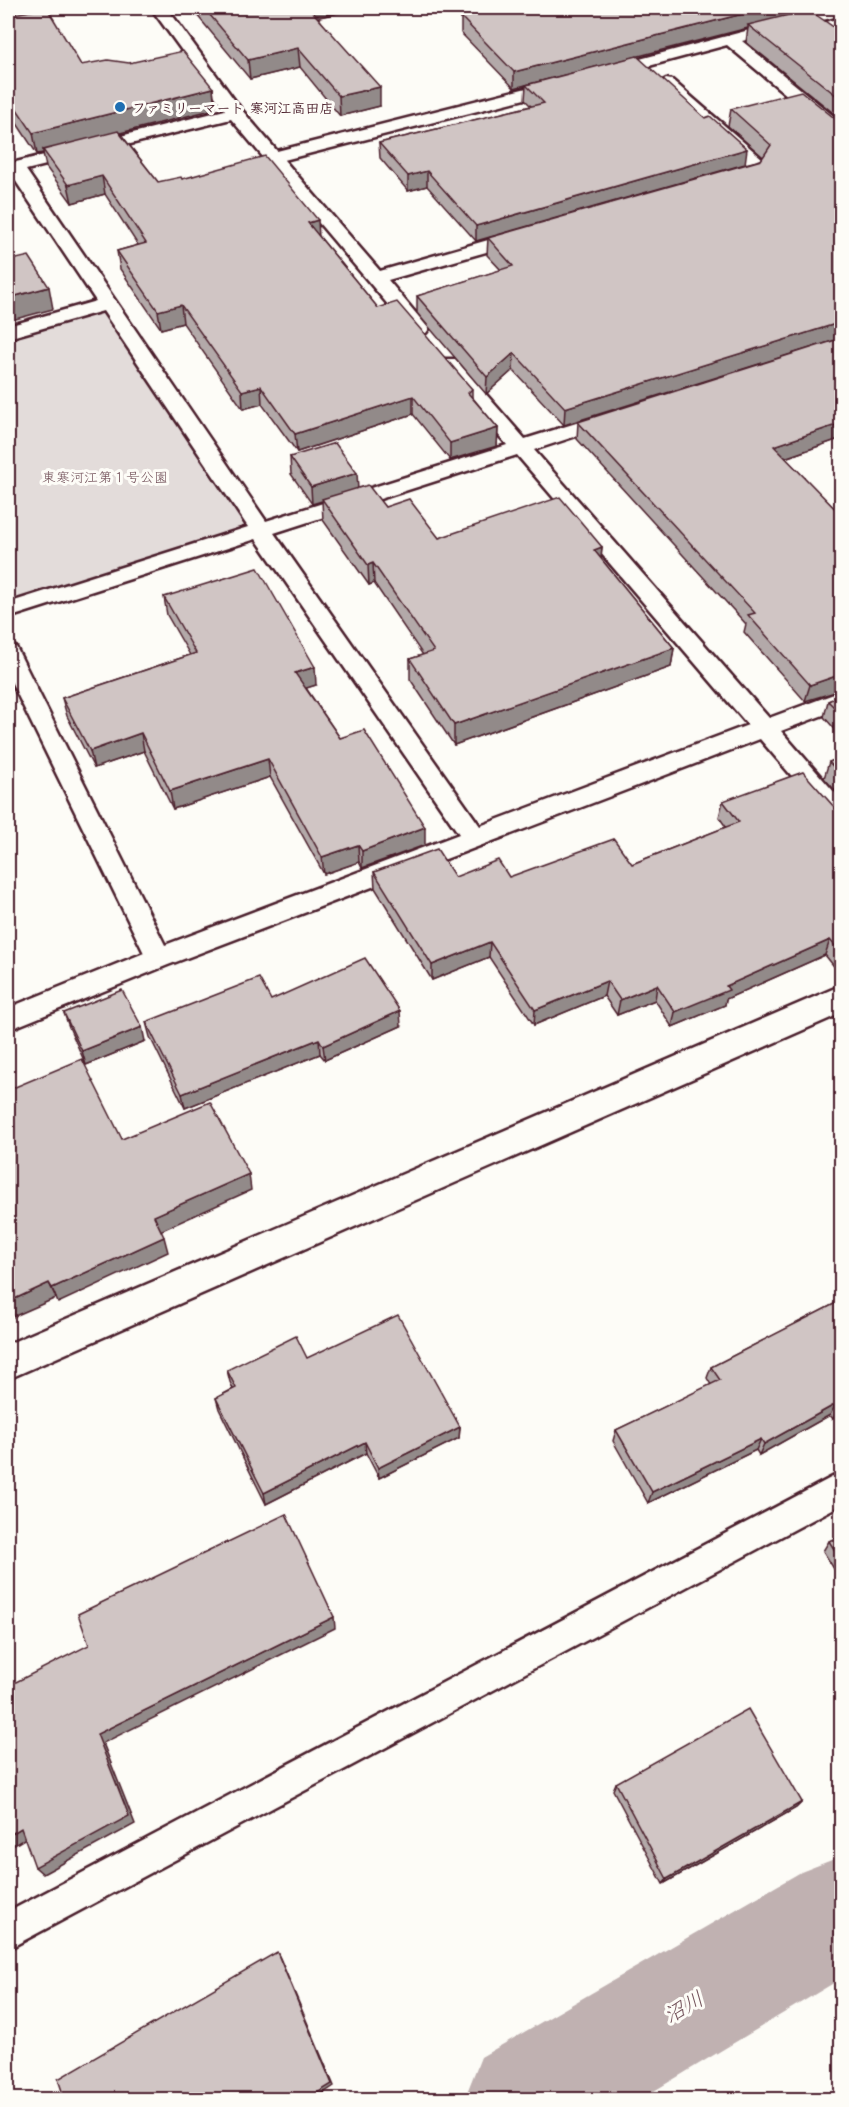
<svg xmlns="http://www.w3.org/2000/svg" width="849" height="2107" viewBox="0 0 849 2107" font-family="Mali,'Klee One',sans-serif">
  <style>
    .green { fill: #e3dcda; stroke: #967e82; stroke-width: 1.5 }
    .lines { fill: none; stroke-linecap: round; stroke-linejoin: round }
    .river { fill: #c0b1b1; fill-rule: evenodd }
    .lane-casing { stroke: #4a1f2b; stroke-width: 5 }
    .street-casing { stroke: #4a1f2b; stroke-width: 5 }
    .lane { fill: #fdfcf7; fill-rule: evenodd }
    .street { fill: #fdfcf7; fill-rule: evenodd }
    .wall { fill: #b3a9a9; stroke: #4a1f2b; stroke-width: 1.5 }
    .shaded-wall { fill: #928a89; stroke: #4a1f2b; stroke-width: 1.5 }
    .building { fill: #d0c5c4; stroke: #4a1f2b; stroke-width: 1.5 }
    .poi-dot { fill: #1f6fb2; stroke: #fdfcf7; stroke-width: 2 }
    .labels { text-anchor: middle; dominant-baseline: central; stroke-width: 6; stroke-linejoin: round; paint-order: stroke }
    .far-poi-label { font-size: 14px; font-weight: bold; fill: #4a1f2b; stroke: #fdfcf7; text-anchor: start }
    .far-park-label { font-size: 14px; fill: #704e57; stroke: #fdfcf7 }
    .near-water-label { font-size: 21px; font-style: italic; fill: #73525a; stroke: #fdfcf7 }
  </style>
  <rect width="100%" height="100%" fill="#fdfcf7"/>
  <filter id="ink" filterUnits="userSpaceOnUse"><feTurbulence type="fractalNoise" baseFrequency=".0167" numOctaves="2"/><feDisplacementMap in="SourceGraphic" scale="12" xChannelSelector="R" yChannelSelector="G"/><feConvolveMatrix kernelMatrix="1 2 1 2 8 2 1 2 1" color-interpolation-filters="sRGB"/></filter>
  <g filter="url(#ink)">
    <polygon class="green" points="107,304 260,529 8,611 8,332"/>
    <g class="lines">
      <polygon class="river" points="842,1856 842,1978 639,2100 464,2100 481,2057 801,1872"/>
      <g class="lane-casing">
        <g id="lane">
          <path d="M151 8H167L241 109 277 151 562 79 568 80 570 84 568 88 284 160 380 271 516 232H528L531 236 528 240 388 280 429 329 426 333H412L231 119 26 170 266 521 507 445 441 367 438 363 441 359H455L525 439 605 414 612 412 619 414 622 418 619 422 534 450 769 718 842 691V708L781 731 842 801V827L833 824 760 739 168 965 8 1030V1008L144 953 8 675V645L16 647 165 945 459 834 256 539 8 618V603L248 527 103 311 8 338V326L96 301 11 174H8V164L225 110ZM517 455 748 725 480 826 274 533Z"/>
          <polygon points="833,8 842,8 842,15 742,41 842,123 842,137 836,136 727,45 608,77 600,72 602,69"/>
          <polygon points="666,79 672,80 763,159 766,163 758,175 726,183 720,182 717,178 720,174 746,167 748,164 660,88 658,84"/>
          <polygon points="842,1472 842,1504 8,1949 8,1912"/>
        </g>
      </g>
      <g class="street-casing">
        <polygon id="street" points="842,985 842,1013 8,1379 8,1344"/>
      </g>
      <use href="#lane" class="lane"/>
      <use href="#street" class="street"/>
    </g>
    <g class="wall">
      <polygon points="191,8 362,8 318,17 380,106 340,116 300,67 250,79"/>
      <polygon points="504,8 795,8 794,14 842,33 842,120 746,42 748,28 514,88 461,33 461,17"/>
      <polygon points="8,15 81,65 213,88 215,109 120,133 158,182 182,179 319,236 378,308 472,389 472,397 498,428 497,446 450,460 413,414 297,452 262,404 243,409 183,323 161,329 120,269 117,251 138,245 105,194 72,203 46,167 43,153 37,154 8,110"/>
      <polygon points="526,85 745,164 761,160 763,157 728,126 731,109 842,121 842,438 785,458 842,516 842,690 805,701 744,632 746,624 577,439 578,422 813,347 564,425 513,370 486,394 417,313 417,296 501,270 487,255 488,238 476,241 427,186 408,191 380,158 379,143 531,106 525,100"/>
      <polygon points="290,457 358,488 385,507 439,538 602,547 601,559 674,648 671,667 454,745 410,679 410,659 423,655 374,583 369,585 323,520 322,501 312,504 291,474"/>
      <polygon points="164,597 316,685 306,688 340,738 425,845 362,868 359,862 324,874 270,777 173,809 144,751 94,768 67,716 62,698 190,655 167,615"/>
      <polygon points="842,695 842,737 824,717 828,701"/>
      <polygon points="842,757 842,798 824,778 829,762"/>
      <polygon points="723,801 836,809 842,811 842,968 837,970 825,955 726,999 725,1005 672,1027 655,1000 617,1015 604,996 534,1025 489,957 432,980 375,888 374,872 455,877 509,877 632,864 726,827 719,817"/>
      <polygon points="271,1000 401,1026 325,1060 320,1054 185,1108 150,1037 146,1022"/>
      <polygon points="64,1013 145,1041 86,1065 69,1027"/>
      <polygon points="842,1260 842,1280 836,1272"/>
      <polygon points="842,1300 842,1414 833,1419 830,1415 759,1455 756,1450 648,1503 613,1441 616,1430 711,1385 707,1378 711,1367"/>
      <polygon points="307,1358 460,1427 459,1438 379,1478 366,1453 266,1504 219,1409 216,1398 233,1389 230,1382 227,1370"/>
      <polygon points="842,1535 842,1582 823,1551 829,1541"/>
      <polygon points="616,1783 802,1802 796,1808 663,1884 613,1790"/>
    </g>
    <g class="shaded-wall">
      <polygon points="304,8 362,8 305,20"/>
      <polygon points="766,8 795,8 793,16 748,25 748,28 514,88 514,72"/>
      <polygon points="298,48 300,67 250,79 248,60"/>
      <polygon points="380,87 380,106 340,116 339,96"/>
      <polygon points="213,88 215,109 45,152 43,150 43,153 37,154 33,133"/>
      <polygon points="747,149 745,164 476,241 476,226"/>
      <polygon points="427,171 427,186 408,191 408,176"/>
      <polygon points="102,176 105,194 72,203 68,185"/>
      <polygon points="318,220 319,238 308,223"/>
      <polygon points="49,287 53,309 8,321 8,298"/>
      <polygon points="181,305 183,323 161,329 158,311"/>
      <polygon points="842,322 842,338 564,425 565,408"/>
      <polygon points="514,353 513,370 486,394 487,377"/>
      <polygon points="261,386 262,404 243,409 242,391"/>
      <polygon points="413,396 413,414 297,452 295,434"/>
      <polygon points="842,423 842,438 770,463 774,446"/>
      <polygon points="498,428 497,446 450,460 450,443"/>
      <polygon points="357,473 358,490 312,504 311,487"/>
      <polygon points="602,547 600,567 594,550"/>
      <polygon points="373,563 374,583 369,585 368,565"/>
      <polygon points="674,648 671,667 454,745 454,725"/>
      <polygon points="315,667 316,685 297,691 295,673"/>
      <polygon points="842,674 842,690 805,701 810,685"/>
      <polygon points="141,733 144,751 94,768 90,751"/>
      <polygon points="268,759 270,777 173,809 170,791"/>
      <polygon points="425,827 425,845 362,868 362,851"/>
      <polygon points="358,845 359,862 324,874 322,857"/>
      <polygon points="830,940 825,955 726,999 725,1005 672,1027 675,1012 726,986"/>
      <polygon points="490,942 489,957 432,980 432,965"/>
      <polygon points="842,956 842,968 837,970"/>
      <polygon points="607,981 604,996 534,1025 535,1010"/>
      <polygon points="657,985 655,1000 617,1015 620,1000"/>
      <polygon points="400,1011 401,1026 325,1060 323,1046"/>
      <polygon points="142,1027 145,1041 86,1065 82,1051"/>
      <polygon points="319,1039 320,1054 185,1108 182,1094"/>
      <polygon points="249,1174 251,1190 158,1232 154,1216"/>
      <polygon points="164,1237 168,1252 58,1303 52,1288"/>
      <polygon points="49,1283 56,1298 8,1319 8,1302"/>
      <polygon points="836,1404 830,1415 759,1455 764,1444"/>
      <polygon points="842,1406 842,1414 833,1419 839,1407"/>
      <polygon points="460,1427 459,1438 379,1478 378,1468"/>
      <polygon points="761,1439 756,1450 648,1503 652,1492"/>
      <polygon points="365,1442 366,1453 266,1504 264,1493"/>
      <polygon points="334,1617 335,1628 103,1743 135,1824 43,1874 35,1867 97,1734"/>
      <polygon points="802,1802 796,1808 663,1884 667,1879"/>
      <polygon points="21,1828 29,1836 8,1849 8,1836"/>
      <polygon points="277,1952 280,1958 334,2086 313,2100 306,2100"/>
    </g>
    <g class="building">
      <polygon points="47,8 81,65 108,60 129,63 183,51 213,88 33,133 8,96 8,15"/>
      <polygon points="204,8 309,8 380,87 339,96 298,48 248,60"/>
      <polygon points="504,8 766,8 514,72 461,17"/>
      <polygon points="809,10 842,33 842,100 748,25"/>
      <polygon points="637,56 705,118 710,116 747,149 476,226 427,171 408,176 379,143 544,103 526,85"/>
      <polygon points="801,91 838,121 842,121 842,322 565,408 514,353 487,377 417,296 513,266 488,238 761,160 771,145 731,109"/>
      <polygon points="118,131 158,182 181,177 182,179 265,156 318,220 308,223 378,308 397,302 472,389 468,393 498,428 450,443 413,396 295,434 261,386 242,391 181,305 158,311 117,251 146,243 102,176 68,185 43,150"/>
      <polygon points="29,256 49,287 8,298 8,261"/>
      <polygon points="842,338 842,423 774,446 842,516 842,674 810,685 748,615 755,613 578,422"/>
      <polygon points="335,443 357,473 311,487 290,457"/>
      <polygon points="368,485 385,507 409,499 439,538 560,497 602,547 594,550 674,648 454,725 410,659 434,651 373,563 368,565 322,499"/>
      <polygon points="258,568 315,667 295,673 340,738 364,730 425,827 362,851 358,845 322,857 268,759 170,791 141,733 90,751 62,698 196,653 164,597"/>
      <polygon points="842,695 842,715 828,701"/>
      <polygon points="842,757 842,776 829,762"/>
      <polygon points="803,772 836,809 842,811 842,954 830,940 726,986 729,990 675,1012 657,985 620,1000 607,981 535,1010 490,942 432,965 374,872 437,849 455,877 498,860 509,877 614,839 632,864 739,822 723,801"/>
      <polygon points="365,958 400,1011 323,1046 319,1039 182,1094 146,1022 259,978 271,1000"/>
      <polygon points="122,990 142,1027 82,1051 64,1013"/>
      <polygon points="82,1059 122,1139 210,1102 249,1174 154,1216 164,1237 52,1288 49,1283 8,1302 8,1090"/>
      <polygon points="842,1300 842,1406 839,1407 836,1404 764,1444 761,1439 652,1492 616,1430 720,1380 711,1367"/>
      <polygon points="398,1315 460,1427 378,1468 365,1442 264,1493 216,1398 236,1388 227,1370 296,1336 307,1358"/>
      <polygon points="286,1514 334,1617 97,1734 129,1816 35,1867 21,1828 8,1836 8,1686 89,1645 78,1614"/>
      <polygon points="842,1535 842,1562 829,1541"/>
      <polygon points="748,1709 802,1802 667,1879 616,1783"/>
      <polygon points="277,1952 332,2084 306,2100 65,2100 58,2079"/>
    </g>
  </g>
  <circle class="poi-dot" cx="120" cy="107" r="6"/>
  <g class="labels">
    <g class="far-poi-label">
      <text x="132" y="107">ファミリーマート 寒河江高田店</text>
    </g>
    <g class="far-park-label">
      <text x="105" y="476">東寒河江第１号公園</text>
    </g>
    <g class="near-water-label">
      <text transform="translate(683 2006) rotate(-30)">沼川</text>
    </g>
  </g>
  <rect width="849" height="2107" fill="none" stroke="#fdfcf7" stroke-width="30"/>
  <rect x="15" y="15" width="819" height="2077" fill="none" stroke="#4a1f2b" stroke-width="2" filter="url(#ink)"/>
</svg>
